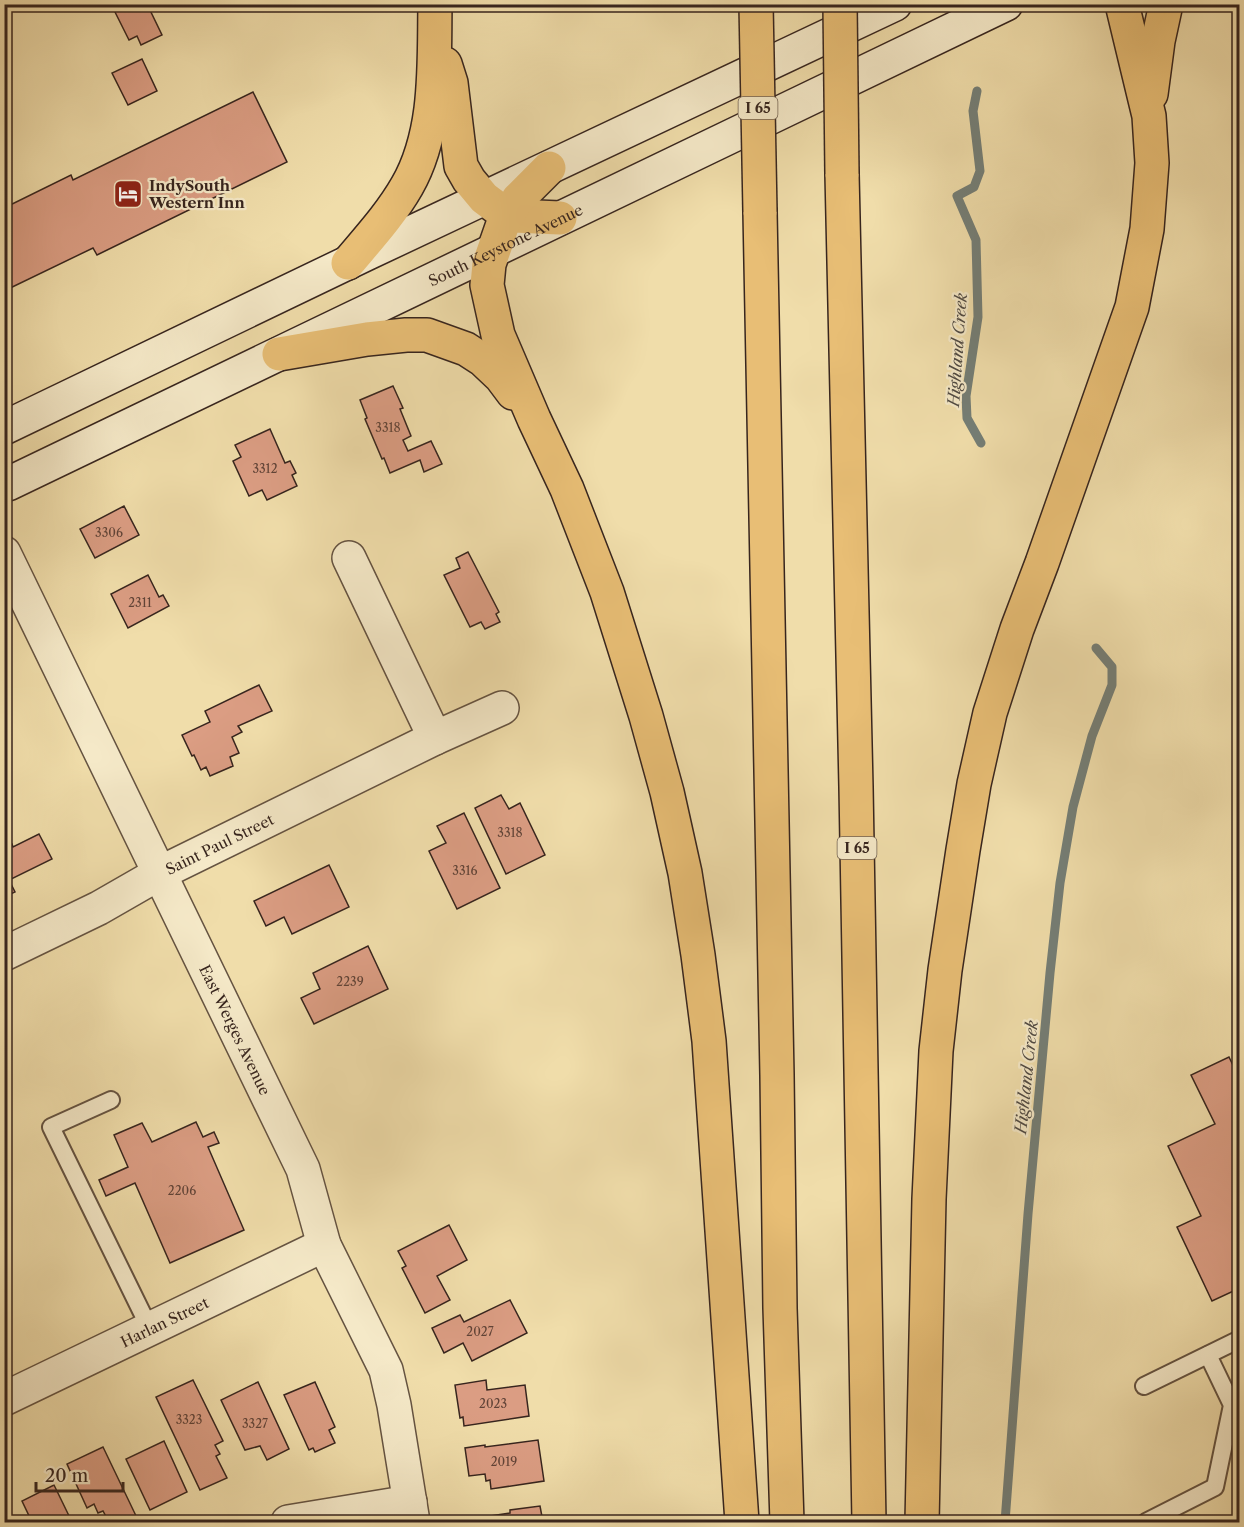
<svg xmlns="http://www.w3.org/2000/svg" width="1244" height="1527" viewBox="0 0 1244 1527" font-family="'Libre Caslon Text',serif">
  <style>
    .lines { fill: none; stroke-linecap: round; stroke-linejoin: round }
    .stream { stroke: #747e76; stroke-width: 9 }
    .building { fill: #db9d83; stroke: #37251e; stroke-width: 1.5 }
    .service-casing { stroke: #655341; stroke-width: 20 }
    .minor-casing { stroke: #655341; stroke-width: 36 }
    .secondary-casing { stroke: #37251e; stroke-width: 36 }
    .motorway-casing { stroke: #37251e; stroke-width: 36 }
    .service { stroke: #f5e9c8; stroke-width: 16 }
    .minor { stroke: #f5e9c8; stroke-width: 33 }
    .secondary { stroke: #f5e9c8; stroke-width: 33 }
    .motorway { stroke: #e8be75; stroke-width: 33 }
    .motorway-bridge-casing { stroke: #37251e; stroke-width: 36; stroke-linecap: butt }
    .motorway-bridge { stroke: #e8be75; stroke-width: 33 }
    .labels { text-anchor: middle; dominant-baseline: central; stroke-width: 4.5; stroke-linejoin: round; paint-order: stroke }
    .number-label { font-size: 12px; fill: #604337 }
    .shield { fill: #f5e9c8; stroke: #706051; stroke-width: 1.5 }
    .shield-label { font-size: 14px; font-weight: bold; fill: #37251e }
    .poi-label { font-size: 15px; font-weight: bold; fill: #37251e; stroke: #f5e9c8; text-anchor: start }
    .street-label { font-size: 15px; fill: #37251e; stroke: #f5e9c8 }
    .water-label { font-size: 16px; font-style: italic; fill: #504a43; stroke: #f5e9c8 }
  </style>
  <rect width="100%" height="100%" fill="#f0ddaa"/>
  <filter id="stains"><feTurbulence type="fractalNoise" baseFrequency=".00333" numOctaves="4"/><feColorMatrix values="0 0 0 0 .2 0 0 0 0 .09 0 0 0 0 .02 0 0 0 .5 -.17"/></filter>
  <radialGradient id="worn" r=".72"><stop offset=".6" stop-color="#630" stop-opacity="0"/><stop offset="1" stop-color="#630" stop-opacity=".3"/></radialGradient>
  <g class="lines">
    <g class="stream">
      <polyline points="977,91 973,111 980,171 974,187 957,196 976,240 978,317 966,396 967,418 981,443"/>
      <polyline points="1005,1522 1028,1214 1050,973 1060,883 1073,807 1092,736 1112,685 1112,667 1096,648"/>
    </g>
  </g>
  <g class="building">
    <polygon points="111,4 147,4 162,35 141,45 137,36 129,40"/>
    <polygon points="142,59 157,91 128,105 112,73"/>
    <polygon points="253,92 287,162 97,255 93,248 4,291 4,208 71,175 73,180"/>
    <polygon points="393,386 403,408 400,409 411,436 403,440 408,451 431,441 442,464 424,472 420,460 390,473 384,458 382,459 365,419 367,418 360,400"/>
    <polygon points="270,429 285,463 290,461 296,473 292,475 297,486 267,500 262,490 249,496 233,461 241,457 235,445"/>
    <polygon points="124,506 139,535 95,558 80,529"/>
    <polygon points="468,552 499,612 496,614 500,622 485,629 481,622 470,627 444,575 460,568 456,558"/>
    <polygon points="148,575 159,597 163,595 169,606 128,628 111,594"/>
    <polygon points="259,685 272,711 238,726 242,732 232,737 239,753 230,757 233,766 210,776 206,767 201,770 194,755 192,756 182,735 210,722 205,711"/>
    <polygon points="501,795 509,809 520,803 545,855 506,874 475,808"/>
    <polygon points="464,813 500,888 457,909 429,851 446,843 437,826"/>
    <polygon points="39,834 52,859 9,880 15,892 4,897 4,848 12,844 13,847"/>
    <polygon points="329,865 349,907 292,934 284,917 266,926 254,901"/>
    <polygon points="368,946 388,989 314,1024 301,998 320,989 313,973"/>
    <polygon points="1229,1057 1240,1080 1240,1288 1212,1301 1177,1227 1201,1216 1168,1146 1215,1124 1191,1075"/>
    <polygon points="196,1122 203,1137 214,1132 219,1143 208,1147 244,1230 170,1263 135,1183 106,1196 99,1180 128,1167 114,1135 142,1123 152,1142"/>
    <polygon points="449,1225 467,1260 437,1276 450,1300 425,1313 402,1268 406,1266 398,1251"/>
    <polygon points="510,1300 527,1333 472,1361 463,1343 444,1353 432,1328 460,1315 464,1322"/>
    <polygon points="193,1380 223,1441 215,1445 220,1454 216,1456 227,1478 200,1490 156,1397"/>
    <polygon points="486,1380 487,1390 525,1385 529,1416 464,1426 463,1417 460,1418 455,1385"/>
    <polygon points="258,1382 289,1449 267,1460 260,1446 245,1450 221,1400"/>
    <polygon points="315,1382 335,1427 329,1430 335,1443 315,1452 313,1448 309,1450 284,1395"/>
    <polygon points="538,1440 544,1481 491,1489 490,1480 486,1481 485,1474 469,1476 465,1448 485,1445 485,1447"/>
    <polygon points="164,1441 187,1492 150,1510 126,1459"/>
    <polygon points="103,1447 138,1520 133,1522 109,1522 103,1511 98,1513 94,1504 87,1508 67,1464"/>
    <polygon points="54,1485 72,1522 32,1522 22,1501"/>
    <polygon points="540,1506 543,1522 484,1522 484,1517 510,1513 510,1510"/>
  </g>
  <g class="lines">
    <g class="service-casing">
      <g id="service">
        <polyline points="111,1100 51,1127 150,1329"/>
        <polyline points="1144,1386 1240,1339"/>
        <polyline points="1146,1522 1215,1487 1232,1405 1208,1355"/>
      </g>
    </g>
    <g class="minor-casing">
      <g id="minor">
        <path id="s1" d="M4 553 303 1169 324 1245 386 1370 394 1405 413 1522"/>
        <polyline points="349,558 435,738"/>
        <path id="s2" d="M4 954 99 908 160 873 435 738 502 708"/>
        <path id="s3" d="M4 1399 324 1245"/>
        <polyline points="288,1522 410,1502"/>
      </g>
    </g>
    <g class="secondary-casing">
      <g id="secondary">
        <polyline points="4,428 368,253 895,4"/>
        <path id="s4" d="M4 483 8 484 1006 4"/>
      </g>
    </g>
    <g class="motorway-casing">
      <g id="motorway">
        <polyline points="445,64 451,83 461,166 469,180 484,198 500,210 514,216 560,218"/>
        <polyline points="1151,94 1158,41 1166,4"/>
        <polyline points="549,168 518,199 503,224 489,264 487,285 498,335 534,419 567,489 607,592 646,716 667,792 685,873 698,955 709,1041 742,1522"/>
        <polyline points="842,174 856,787 869,1522"/>
        <polyline points="760,212 777,1075 780,1308 787,1522"/>
        <path d="M348 263C369 238 391 214 407 186 438 132 434 65 435 4"/>
        <polyline points="279,354 367,339 406,335 427,335 466,349 483,360 501,377 513,393"/>
        <polyline points="922,1522 929,1199 936,1051 945,970 963,850 974,784 990,713 1017,629 1042,563 1132,307 1147,229 1152,163 1149,116 1122,4"/>
      </g>
    </g>
    <use href="#service" class="service"/>
    <use href="#minor" class="minor"/>
    <use href="#secondary" class="secondary"/>
    <use href="#motorway" class="motorway"/>
    <g class="motorway-bridge-casing">
      <g id="motorway-bridge">
        <polyline points="756,4 760,212"/>
        <polyline points="840,4 842,174"/>
      </g>
    </g>
    <use href="#motorway-bridge" class="motorway-bridge"/>
  </g>
  <defs>
    <g id="hotel-square" transform="scale(1.5)"><rect x="-9" y="-9" width="18" height="18" rx="4" fill="#8f2418" stroke="#f5e9c8"/><path d="M-6-4.5h1.5V1H6V5H4.5V3h-9V5H-6ZM-4 0a1.8 1.8 0 1 1 3.6 0ZM.5 0V-2.5h3Q6-2.5 6 0Z" fill="#fff"/></g>
  </defs>
  <g fill-rule="evenodd">
    <use href="#hotel-square" x="128" y="194"/>
  </g>
  <g class="labels">
    <g class="number-label">
      <text x="388" y="427">3318</text>
      <text x="265" y="468">3312</text>
      <text x="109" y="532">3306</text>
      <text x="140" y="602">2311</text>
      <text x="510" y="832">3318</text>
      <text x="465" y="870">3316</text>
      <text x="350" y="981">2239</text>
      <text x="182" y="1190">2206</text>
      <text x="480" y="1331">2027</text>
      <text x="493" y="1403">2023</text>
      <text x="189" y="1419">3323</text>
      <text x="255" y="1423">3327</text>
      <text x="504" y="1461">2019</text>
    </g>
    <g class="shield">
      <rect x="738.5" y="97" width="39" height="22" rx="4.5"/>
      <rect x="837.5" y="837" width="39" height="22" rx="4.5"/>
    </g>
    <g class="shield-label">
      <text x="758" y="108">I 65</text>
      <text x="857" y="848">I 65</text>
    </g>
    <g class="poi-label">
      <text x="149" y="185">IndySouth<tspan x="149" dy="17">Western Inn</tspan></text>
    </g>
    <g class="street-label">
      <text stroke="none"><textPath href="#s4" startOffset="556">South Keystone Avenue</textPath></text>
      <text stroke="none"><textPath href="#s2" startOffset="242">Saint Paul Street</textPath></text>
      <text stroke="none"><textPath href="#s1" startOffset="530">East Werges Avenue</textPath></text>
      <text stroke="none"><textPath href="#s3" startOffset="178">Harlan Street</textPath></text>
    </g>
    <g class="water-label">
      <text transform="translate(957 350) rotate(-86)">Highland Creek</text>
      <text transform="translate(1026 1077) rotate(-84)">Highland Creek</text>
    </g>
  </g>
  <rect width="1244" height="1527" fill="none" stroke="#f0ddaa" stroke-width="24"/>
  <rect x="6" y="6" width="1232" height="1515" fill="none" stroke="#37251e" stroke-width="3"/>
  <rect x="12" y="12" width="1220" height="1503" fill="none" stroke="#37251e" stroke-width="1.5"/>
  <path d="M36 1482v9h87v-9" fill="none" stroke="#37251e" stroke-width="3"/>
  <text x="45" y="1482" font-size="18" fill="#37251e" stroke="#f5e9c8" stroke-width="4.5" paint-order="stroke">20 m</text>
  <rect width="100%" height="100%" filter="url(#stains)"/>
  <rect width="100%" height="100%" fill="url(#worn)"/>
</svg>
